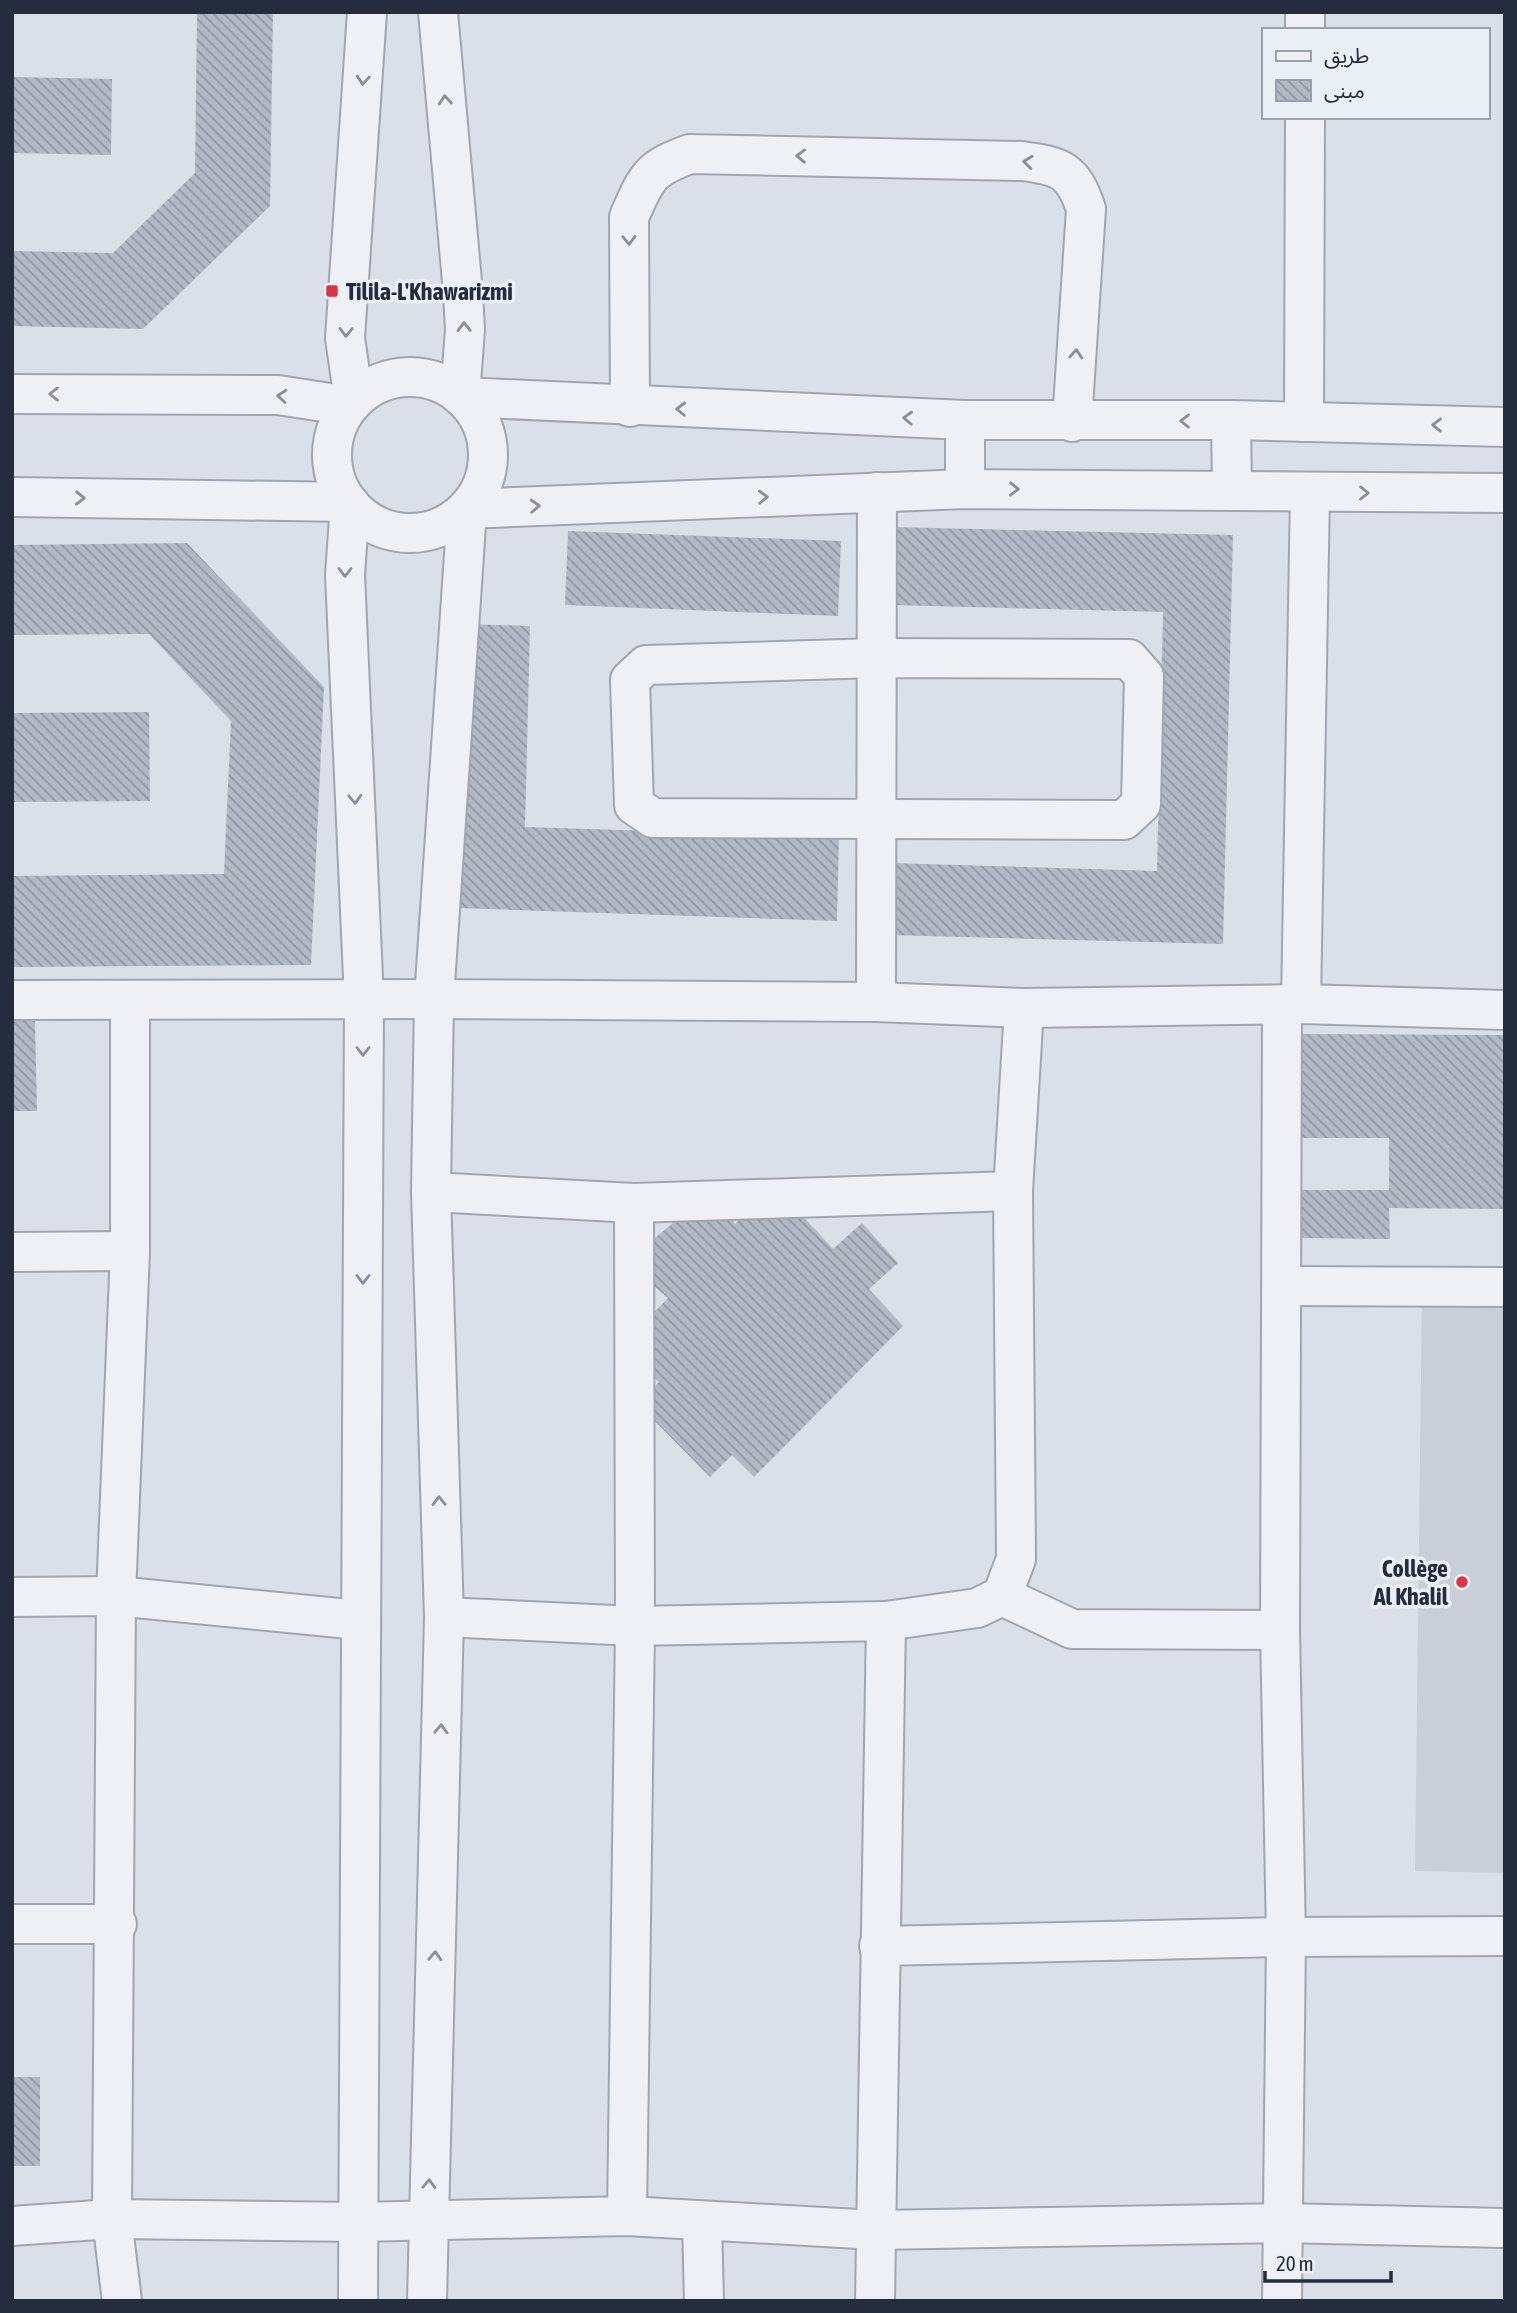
<svg xmlns="http://www.w3.org/2000/svg" width="1517" height="2313" viewBox="0 0 1517 2313" font-family="'Asap Condensed','Noto Sans Arabic',sans-serif">
  <style>
    .built { fill: #c9ced9 }
    .building { fill: url(#building-back-hatch) }
    .lines { fill: none; stroke-linecap: round; stroke-linejoin: round }
    .minor-casing { stroke: #a0a6b1; stroke-width: 42 }
    .minor { stroke: #eef0f5; stroke-width: 38 }
    .oneway { stroke: #898e9a }
    .poi-dot { fill: #d63645; stroke: #eaeef5; stroke-width: 2.5 }
    .labels { text-anchor: middle; dominant-baseline: central; stroke-width: 7; stroke-linejoin: round; paint-order: stroke }
    .poi-label { font-size: 24px; font-weight: bold; fill: #242c3e; stroke: #eaeef5; text-anchor: start }
  </style>
  <defs>
    <pattern id="building-back-hatch" width="6" height="6" patternUnits="userSpaceOnUse" patternTransform="scale(1.75)"><rect width="6" height="6" fill="#b2b8c4"/><path d="M-1 5l2 2M0 0l6 6M5-1l2 2" fill="none" stroke="#9196a1"/></pattern>
  </defs>
  <rect width="100%" height="100%" fill="#dbdfe7"/>
  <polygon class="built" points="1422,1293 1505,1293 1505,1873 1415,1871"/>
  <g class="building">
    <polygon points="197,12 273,12 270,206 143,329 12,326 12,251 113,253 195,173"/>
    <polygon points="12,77 112,79 111,155 12,153"/>
    <polygon points="893,527 1233,535 1223,944 889,935 890,863 1157,871 1163,612 892,605"/>
    <polygon points="568,531 841,541 838,616 565,605"/>
    <polygon points="187,543 324,687 311,965 12,967 12,876 224,874 231,721 149,634 12,635 12,545"/>
    <polygon points="466,624 530,626 525,827 839,837 837,921 458,908"/>
    <polygon points="149,712 150,801 12,802 12,713"/>
    <polygon points="12,1021 35,1021 37,1111 12,1111"/>
    <polygon points="1298,1034 1505,1035 1505,1209 1389,1208 1390,1239 1299,1238 1298,1190 1389,1190 1389,1138 1298,1138"/>
    <polygon points="721,1206 735,1224 752,1207 797,1210 833,1249 862,1223 898,1263 869,1289 903,1326 754,1477 732,1455 710,1477 638,1404 659,1382 642,1367 649,1318 668,1298 654,1286 655,1238 685,1213"/>
    <rect x="12" y="2077" width="28" height="89"/>
  </g>
  <g class="lines">
    <g class="minor-casing">
      <g id="minor">
        <polyline points="438,12 463,293 465,330 460,395"/>
        <polyline points="1305,30 1305,12"/>
        <circle cx="410" cy="455" r="78"/>
        <polyline points="12,394 278,395 349,406"/>
        <polyline points="462,397 965,420 1231,420 1505,427"/>
        <polyline points="354,400 345,338 367,12"/>
        <path d="M630 407 629 217C647 177 648 169 690 154L1022 161C1061 166 1073 170 1086 209L1072 422"/>
        <polyline points="1231,420 1232,491"/>
        <polyline points="1304,422 1305,117"/>
        <polyline points="965,489 965,420"/>
        <polyline points="12,497 348,502"/>
        <polyline points="350,504 345,575 364,1000 358,2301"/>
        <polyline points="467,509 965,489 1505,493"/>
        <polygon points="877,658 1129,659 1144,676 1141,804 1124,820 653,818 634,805 630,680 646,665"/>
        <polyline points="12,1000 434,999 876,1002 1024,1008 1301,1004 1505,1010"/>
        <polyline points="876,1002 877,492"/>
        <polyline points="1301,1004 1310,493"/>
        <polyline points="1282,1006 1280,1630 1286,1937 1282,2301"/>
        <polyline points="431,1192 634,1203 1013,1191"/>
        <polyline points="12,1252 130,1251"/>
        <polyline points="1283,1286 1505,1287"/>
        <polyline points="1002,1596 1072,1629 1280,1630"/>
        <polyline points="12,1597 116,1596 359,1620"/>
        <polyline points="444,1617 635,1626 886,1621"/>
        <polyline points="12,1924 117,1924"/>
        <polyline points="879,1946 1286,1937 1505,1936"/>
        <polyline points="627,2216 635,1626 634,1203"/>
        <polyline points="702,2221 704,2301"/>
        <polyline points="12,2226 112,2219 358,2222 627,2216 876,2230 1281,2223 1505,2228"/>
        <polyline points="122,2301 112,2219 116,1596 130,1251 130,1001"/>
        <polyline points="427,2301 444,1617 431,1192 434,999 467,510"/>
        <polyline points="875,2301 886,1621 977,1608 1002,1596 1016,1559 1013,1191 1024,1008"/>
      </g>
    </g>
    <use href="#minor" class="minor"/>
  </g>
  <defs><path id="oneway-chevron" d="M-2-3.5L2.5 0L-2 3.5" fill="none" stroke-width="1.6" stroke-linecap="round" stroke-linejoin="round" transform="scale(1.75)"/></defs>
  <g class="oneway">
    <use href="#oneway-chevron" transform="translate(363 80) rotate(94)"/>
    <use href="#oneway-chevron" transform="translate(445 100) rotate(-95)"/>
    <use href="#oneway-chevron" transform="translate(801 156) rotate(-179)"/>
    <use href="#oneway-chevron" transform="translate(1028 162) rotate(-174)"/>
    <use href="#oneway-chevron" transform="translate(629 240) rotate(89)"/>
    <use href="#oneway-chevron" transform="translate(464 327) rotate(-91)"/>
    <use href="#oneway-chevron" transform="translate(346 332) rotate(91)"/>
    <use href="#oneway-chevron" transform="translate(1076 354) rotate(-86)"/>
    <use href="#oneway-chevron" transform="translate(54 394) rotate(-180)"/>
    <use href="#oneway-chevron" transform="translate(282 396) rotate(-175)"/>
    <use href="#oneway-chevron" transform="translate(681 409) rotate(-178)"/>
    <use href="#oneway-chevron" transform="translate(908 418) rotate(-178)"/>
    <use href="#oneway-chevron" transform="translate(1185 421) rotate(180)"/>
    <use href="#oneway-chevron" transform="translate(1437 425) rotate(-179)"/>
    <use href="#oneway-chevron" transform="translate(1014 489) rotate(1)"/>
    <use href="#oneway-chevron" transform="translate(1364 493)"/>
    <use href="#oneway-chevron" transform="translate(763 497) rotate(-2)"/>
    <use href="#oneway-chevron" transform="translate(80 498) rotate(1)"/>
    <use href="#oneway-chevron" transform="translate(535 506) rotate(-3)"/>
    <use href="#oneway-chevron" transform="translate(345 572) rotate(90)"/>
    <use href="#oneway-chevron" transform="translate(355 799) rotate(87)"/>
    <use href="#oneway-chevron" transform="translate(363 1051) rotate(90)"/>
    <use href="#oneway-chevron" transform="translate(363 1279) rotate(90)"/>
    <use href="#oneway-chevron" transform="translate(439 1501) rotate(-91)"/>
    <use href="#oneway-chevron" transform="translate(441 1729) rotate(-88)"/>
    <use href="#oneway-chevron" transform="translate(435 1956) rotate(-88)"/>
    <use href="#oneway-chevron" transform="translate(429 2184) rotate(-88)"/>
  </g>
  <g class="poi-dot">
    <rect x="325" y="284" width="14" height="14" rx="3.5"/>
    <circle cx="1462" cy="1582" r="7"/>
  </g>
  <g class="labels">
    <g class="poi-label">
      <text x="346" y="291">Tilila-L'Khawarizmi</text>
      <text x="1448" y="1568" text-anchor="end">Collège<tspan x="1448" dy="28">Al Khalil</tspan></text>
    </g>
  </g>
  <rect width="1517" height="2313" fill="none" stroke="#242c3e" stroke-width="28"/>
  <rect x="1262" y="28" width="228" height="91" fill="#eaeef5" stroke="#9ba0ac" stroke-width="2"/>
  <rect x="1276" y="51" width="35" height="10" fill="#eef0f5" stroke="#9ba0ac" stroke-width="2"/>
  <text x="1324" y="63" font-size="21" fill="#242c3e">طريق</text>
  <rect x="1276" y="80" width="35" height="21" fill="url(#building-back-hatch)" stroke="#9ba0ac" stroke-width="2"/>
  <text x="1324" y="98" font-size="21" fill="#242c3e">مبنى</text>
  <path d="M1265 2271v10h126v-10" fill="none" stroke="#242c3e" stroke-width="3.5"/>
  <text x="1276" y="2271" font-size="21" fill="#242c3e" stroke="#eaeef5" stroke-width="5" paint-order="stroke">20 m</text>
</svg>
